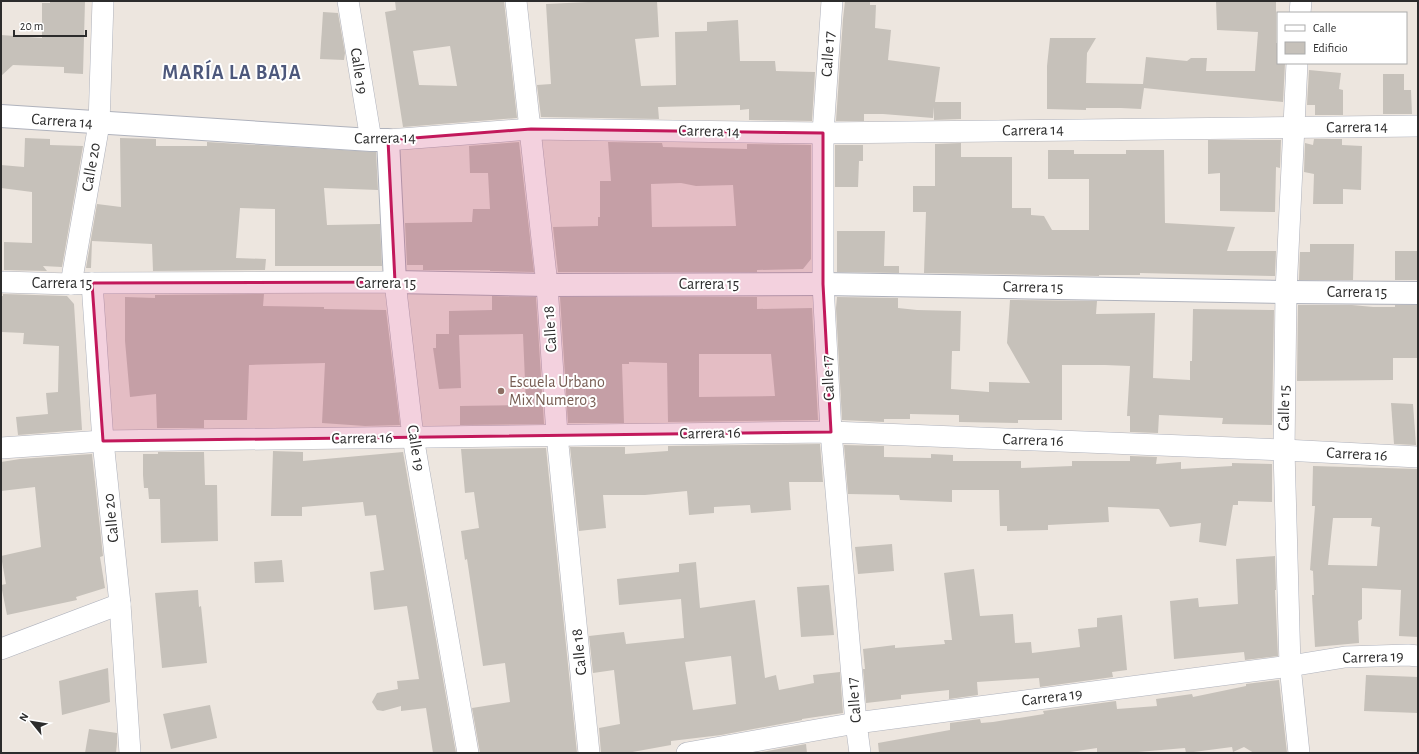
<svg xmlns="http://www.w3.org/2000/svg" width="1419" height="754" viewBox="0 0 1419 754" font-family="'Alegreya Sans',sans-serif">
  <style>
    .building { fill: #c6c1ba; fill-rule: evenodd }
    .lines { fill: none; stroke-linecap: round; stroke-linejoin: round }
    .street-casing { stroke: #afb2bc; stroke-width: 22 }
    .secondary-casing { stroke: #afb2bc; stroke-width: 24 }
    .street { stroke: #fff; stroke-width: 21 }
    .secondary { stroke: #fff; stroke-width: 22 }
    .marked { fill: #c2185b; fill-opacity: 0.2; stroke: #c2185b; stroke-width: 3; stroke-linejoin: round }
    .education-dot { fill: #8d6e63; stroke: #fff; stroke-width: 1.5 }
    .labels { text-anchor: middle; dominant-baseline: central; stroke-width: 4; stroke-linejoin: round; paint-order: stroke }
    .street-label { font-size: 16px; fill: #2c2c2c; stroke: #fff }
    .education-label { font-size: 16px; fill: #785e54; stroke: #fff; text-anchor: start }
    .district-label { font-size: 20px; font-weight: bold; letter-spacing: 1px; fill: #4d587c; stroke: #fff }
  </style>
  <rect width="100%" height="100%" fill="#ede6df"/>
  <g class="building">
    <polygon points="50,1 85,1 83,74 64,73 64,67 13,65 1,76 1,35 42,38 42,3 50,3"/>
    <path d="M395 1H504L517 118 403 127 385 12 396 10ZM450 46 457 86 419 85 413 51Z"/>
    <polygon points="609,1 657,1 659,37 635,39 641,86 676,85 675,32 707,31 707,22 738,20 740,61 775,61 776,71 815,72 812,121 749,120 749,109 740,110 740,105 658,107 659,119 541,117 537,85 551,84 546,4"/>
    <polygon points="845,1 870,1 870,5 876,5 875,28 891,30 888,60 940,67 935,102 961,102 961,119 934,120 934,107 933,118 883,114 864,114 864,121 836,121 843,19"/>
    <polygon points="1216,1 1276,1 1276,43 1278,43 1278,63 1285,63 1283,102 1144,88 1141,109 1121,108 1086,108 1086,110 1047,109 1047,66 1050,38 1096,38 1087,53 1086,83 1143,84 1146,57 1187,61 1191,58 1207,58 1206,71 1255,71 1258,32 1217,30"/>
    <polygon points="323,12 338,13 345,53 344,60 320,59"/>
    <polygon points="1309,70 1341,73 1339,89 1343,90 1343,115 1315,115 1315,105 1307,105"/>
    <polygon points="1383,74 1404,74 1404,90 1411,90 1412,114 1383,114"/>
    <polygon points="25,138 50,139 50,145 83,146 62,267 43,266 47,271 4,270 4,242 32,243 32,192 1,188 1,165 24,167"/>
    <polygon points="120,138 156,139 156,146 207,146 207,142 376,152 378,190 324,188 327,225 380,224 382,266 275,266 275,209 240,208 236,258 266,259 265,270 153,271 152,244 92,241 91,268 86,268 97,204 121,207"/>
    <polygon points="1314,139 1342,139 1342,145 1362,146 1361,190 1343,189 1343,204 1313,204 1314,174 1304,172 1305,143 1313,145"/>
    <polygon points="1208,140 1281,140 1280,168 1276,167 1275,212 1220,211 1220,173 1208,174"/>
    <polygon points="519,142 534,272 490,271 490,270 423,270 423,265 407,265 405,223 472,222 473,209 490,209 488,173 470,173 469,146"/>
    <path d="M608 142 662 143 663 147 747 149V144L811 145V259L803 269 757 270V272H558L553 227 598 226V217H600V181H611ZM681 183 696 186 733 185 736 226 652 227 651 184Z"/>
    <polygon points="961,143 961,157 1012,157 1012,208 1031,208 1031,215 1044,216 1052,230 1089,230 1089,179 1048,179 1048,150 1074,150 1074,154 1126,154 1126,150 1164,150 1165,223 1235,227 1227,251 1276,251 1275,276 1140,273 1140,275 1099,275 1099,276 924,273 926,212 913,212 913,186 935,186 935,144"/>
    <polygon points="835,145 863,145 863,161 859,161 858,187 835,187"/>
    <polygon points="837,231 885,231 884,266 899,266 899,273 837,272"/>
    <polygon points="1310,244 1354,244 1353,280 1299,280 1300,252 1310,252"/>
    <rect x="1395" y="251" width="23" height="29"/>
    <polygon points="3,294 67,296 74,304 82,430 18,435 16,417 48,414 46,393 58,392 59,346 23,344 24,333 1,332 1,296 3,296"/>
    <polygon points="264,294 263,306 324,307 324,309 386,310 400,425 365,426 322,423 325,363 249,365 247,420 204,420 204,428 157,428 156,394 130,397 125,341 125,297 155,298 155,295"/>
    <polygon points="492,296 536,297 544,424 460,425 460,406 526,405 523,334 459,335 461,388 439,389 433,348 436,348 436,334 449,334 449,311 492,310"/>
    <path d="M560 297H757V309L812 308 818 420 668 422 667 363 629 362V364H622L624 423H568ZM699 354H771L775 396 699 397Z"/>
    <polygon points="837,297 898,298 898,308 917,310 961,311 960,351 952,351 951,389 989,392 989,382 1030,383 1007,343 1010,300 1097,301 1096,314 1155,313 1153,378 1190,380 1190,361 1192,361 1193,309 1274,310 1272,425 1222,424 1223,418 1159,415 1158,433 1130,432 1130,416 1127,416 1130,366 1105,365 1062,365 1062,420 1018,420 1018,423 959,422 959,415 910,414 910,419 884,419 884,422 842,420 836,308"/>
    <polygon points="1298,305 1352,305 1373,307 1395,307 1395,305 1418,305 1418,358 1393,358 1393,380 1297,381"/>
    <polygon points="1391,403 1413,404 1416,445 1394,444"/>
    <polygon points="820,444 823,482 789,482 791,510 751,513 750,505 714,507 714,513 689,515 687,491 645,495 603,495 606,528 579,531 570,447 625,447 625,454 668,451 668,446"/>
    <polygon points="844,445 884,446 884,457 931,458 931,454 953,455 953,461 1021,461 1021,468 1072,466 1072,461 1130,461 1130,456 1157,457 1156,464 1181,462 1181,469 1232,466 1232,463 1272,464 1272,502 1238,501 1238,505 1233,505 1226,546 1199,542 1201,523 1170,527 1159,509 1108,507 1109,522 1048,525 1048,530 1007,531 1007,526 1000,526 999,490 952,490 952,502 900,500 899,495 848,494"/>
    <polygon points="546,448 577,753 480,753 472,708 510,702 505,663 483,666 467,559 465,560 461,531 479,528 474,492 465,493 461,449"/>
    <polygon points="273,451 303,452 303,461 403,452 456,753 433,753 426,708 401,711 401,706 383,711 377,710 372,702 377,693 398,689 397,681 419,679 407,606 374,610 370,572 384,570 376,515 365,516 363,502 302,507 302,516 271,516"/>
    <polygon points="158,452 204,452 205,485 217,485 218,541 161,543 160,499 149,499 148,488 144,488 143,475 143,454 158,454"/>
    <polygon points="92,454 103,556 100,557 105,588 76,597 77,600 7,615 1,585 6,584 1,556 41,547 35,487 1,491 1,462 20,459"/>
    <path d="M1313 466 1418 469V637L1399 636 1401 590 1362 588V619L1358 621 1359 643 1315 647 1312 595H1314L1313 571 1310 570 1315 506H1312ZM1333 518H1372L1371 526 1380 527 1377 566 1328 565Z"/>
    <polygon points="892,544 894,571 858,574 855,547"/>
    <polygon points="1275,556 1276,590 1275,590 1278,656 1245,660 1244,652 1174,659 1170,601 1198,598 1199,607 1238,604 1236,559"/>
    <polygon points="282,560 284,582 255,583 254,562"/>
    <path d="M696 562 700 608 755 600 765 678 776 675 779 690 814 683 813 675 840 672 843 713 802 719V720L721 735 671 741V745L627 753H601L599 728 620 724 614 670 593 673 589 636 624 632 626 644 684 638 681 599 619 605 617 579 679 572V564ZM731 656 736 704 693 710 685 662Z"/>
    <polygon points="974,569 980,616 1013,614 1015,643 1031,642 1032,653 1080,647 1078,629 1097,627 1097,618 1122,615 1127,670 1112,672 1113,677 1040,687 1039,678 977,682 978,695 949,699 949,690 901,695 901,699 866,703 863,669 865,669 863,649 895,645 895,648 945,644 944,640 952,640 944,573"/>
    <polygon points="829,585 834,635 801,637 797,587"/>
    <polygon points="198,590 199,607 201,606 207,663 162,668 155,593"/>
    <polygon points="108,668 110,702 62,715 59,681"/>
    <polygon points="1366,675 1418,677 1418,713 1364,711"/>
    <polygon points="1279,680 1287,753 1254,753 1244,747 1233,752 1232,747 1186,753 1185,748 1126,753 1097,753 1097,748 1064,753 879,753 878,743 950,730 950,723 980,719 981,723 993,722 1044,714 1043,711 1116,701 1117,709 1157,706 1156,699 1192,694 1193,697 1246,686 1246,684"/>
    <polygon points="210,705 217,738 171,749 163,714"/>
    <polygon points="89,729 117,733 117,743 116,753 85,753"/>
    <polygon points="806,744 807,753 756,753"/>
  </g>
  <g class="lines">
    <g class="street-casing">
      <g id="street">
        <polyline points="348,1 371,140"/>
        <polyline points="516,1 547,285 557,435 589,753"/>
        <polyline points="832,1 823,133 823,284 831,432 856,723 860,753"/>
        <polyline points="1300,13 1301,1"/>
        <polyline points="1297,63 1286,292 1284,450 1290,666 1299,753"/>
        <polyline points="388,140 531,129 823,133 1418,126"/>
        <polyline points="1,282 71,284 92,283 395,282 413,437 468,753"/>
        <polyline points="92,283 103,441 120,604 130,753"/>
        <polyline points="71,284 99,124 103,1"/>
        <polyline points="1,448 103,441 831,432 1284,450 1418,457"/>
        <polyline points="1,649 120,604"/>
        <polyline points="687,753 856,723 1290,666 1345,657 1408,655 1418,656"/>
      </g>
    </g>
    <g class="secondary-casing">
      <polyline id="secondary" points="1,116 371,140 388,140 395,282 547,285 823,284 1286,292 1418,293"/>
    </g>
    <use href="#street" class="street"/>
    <use href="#secondary" class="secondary"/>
  </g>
  <path class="marked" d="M531 129 823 133V284L831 432 103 441 92 283 395 282 388 140Z"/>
  <circle class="education-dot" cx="501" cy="391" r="4"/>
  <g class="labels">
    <g class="street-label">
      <text transform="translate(828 54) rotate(-86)">Calle 17</text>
      <text transform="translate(359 71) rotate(81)">Calle 19</text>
      <text transform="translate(62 121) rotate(4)">Carrera 14</text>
      <text transform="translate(1357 127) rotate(-1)">Carrera 14</text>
      <text transform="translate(1033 130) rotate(-1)">Carrera 14</text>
      <text transform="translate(709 131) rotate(1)">Carrera 14</text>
      <text transform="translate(385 138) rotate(-1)">Carrera 14</text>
      <text transform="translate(91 167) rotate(-80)">Calle 20</text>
      <text x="62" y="283">Carrera 15</text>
      <text x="386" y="283">Carrera 15</text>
      <text x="709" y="284">Carrera 15</text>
      <text transform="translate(1033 287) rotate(1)">Carrera 15</text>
      <text x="1357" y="292">Carrera 15</text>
      <text transform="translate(550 329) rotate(-94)">Calle 18</text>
      <text transform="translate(828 378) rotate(-93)">Calle 17</text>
      <text transform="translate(1284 408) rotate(-89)">Calle 15</text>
      <text transform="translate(710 433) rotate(-1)">Carrera 16</text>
      <text transform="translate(362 438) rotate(-1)">Carrera 16</text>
      <text transform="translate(1033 440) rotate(2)">Carrera 16</text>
      <text transform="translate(416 448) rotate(81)">Calle 19</text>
      <text transform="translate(1357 454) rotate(3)">Carrera 16</text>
      <text transform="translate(111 518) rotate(-96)">Calle 20</text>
      <text transform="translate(579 652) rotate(-96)">Calle 18</text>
      <text transform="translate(1373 657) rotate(-2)">Carrera 19</text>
      <text transform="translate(1052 697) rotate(-7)">Carrera 19</text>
      <text transform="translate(854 700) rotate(-95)">Calle 17</text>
    </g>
    <g class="education-label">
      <text x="509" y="382">Escuela Urbano<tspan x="509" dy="18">Mix Numero 3</tspan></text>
    </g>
    <g class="district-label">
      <text x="232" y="73">MARÍA LA BAJA</text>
    </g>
  </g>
  <rect width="1419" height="754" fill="none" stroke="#2c2c2c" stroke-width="4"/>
  <rect x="1277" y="12" width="130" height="52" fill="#ffffff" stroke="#ababab"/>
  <rect x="1285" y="25" width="20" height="6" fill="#ffffff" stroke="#ababab"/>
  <text x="1313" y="32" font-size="12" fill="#2c2c2c">Calle</text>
  <rect x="1285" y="42" width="20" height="12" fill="#c6c1ba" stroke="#ababab"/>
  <text x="1313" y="52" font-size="12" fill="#2c2c2c">Edificio</text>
  <g transform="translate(32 722) rotate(300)" stroke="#ffffff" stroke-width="3" paint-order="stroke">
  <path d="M0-3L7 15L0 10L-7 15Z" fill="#2c2c2c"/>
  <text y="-6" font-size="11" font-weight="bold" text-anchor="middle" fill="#2c2c2c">N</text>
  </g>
  <path d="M14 30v6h72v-6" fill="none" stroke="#2c2c2c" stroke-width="2"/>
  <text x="20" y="30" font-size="12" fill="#2c2c2c" stroke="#ffffff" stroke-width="3" paint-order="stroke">20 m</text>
</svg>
